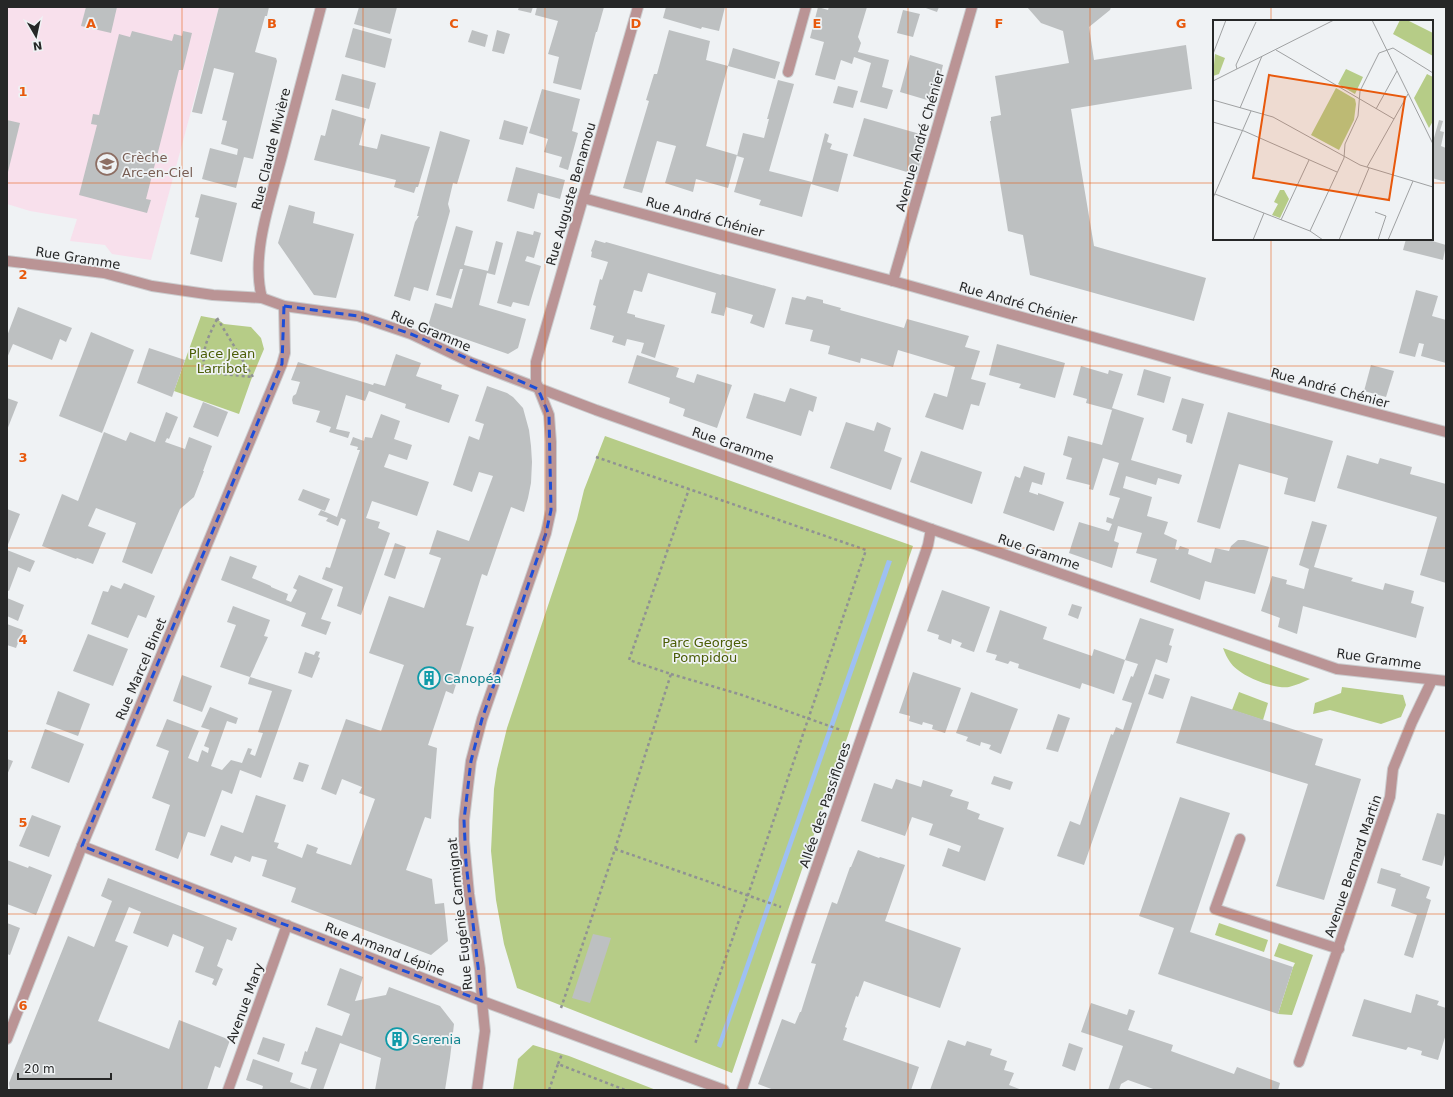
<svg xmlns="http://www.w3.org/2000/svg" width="1453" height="1097" viewBox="0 0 1453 1097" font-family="'DejaVu Sans',sans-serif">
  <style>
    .education { fill: #f8e0ec }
    .green { fill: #b6cc87 }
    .water { fill: #9ec0f3 }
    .building { fill: #bdc0c1 }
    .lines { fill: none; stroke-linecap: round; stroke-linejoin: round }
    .service-casing { stroke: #cbcdcf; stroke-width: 12 }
    .pedestrian-casing { stroke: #cbcdcf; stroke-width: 12 }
    .minor-casing { stroke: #cbcdcf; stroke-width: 12 }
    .path { stroke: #909293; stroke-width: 2.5; stroke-dasharray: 3 3; stroke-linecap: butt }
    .service { stroke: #ba9495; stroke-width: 10 }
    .pedestrian { stroke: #ba9495; stroke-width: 10 }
    .minor { stroke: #ba9495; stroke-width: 10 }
    .marked { fill: none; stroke: #1d4ed8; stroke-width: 3; stroke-dasharray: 8 5; stroke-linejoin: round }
    .grid { fill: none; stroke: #e8590c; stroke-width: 1; stroke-opacity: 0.55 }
    .labels { text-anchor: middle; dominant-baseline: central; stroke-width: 3.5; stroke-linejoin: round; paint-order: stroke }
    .street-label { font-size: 13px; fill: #262727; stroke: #eff2f4 }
    .education-label { font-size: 13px; fill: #785e54; stroke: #eff2f4; text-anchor: start }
    .park-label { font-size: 13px; fill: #4b5d06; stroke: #eff2f4 }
    .culture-label { font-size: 13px; fill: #0d838f; stroke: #eff2f4; text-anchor: start }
    .inset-road { fill: none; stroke: #9fa1a2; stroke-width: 1 }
    .view { fill: #e8590c; fill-opacity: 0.15; stroke: #e8590c; stroke-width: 2 }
    .inset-edge { fill: none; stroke: #262727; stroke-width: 2 }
    .grid-label { font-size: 13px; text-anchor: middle; font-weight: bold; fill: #e8590c; stroke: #eff2f4; stroke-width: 3.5; stroke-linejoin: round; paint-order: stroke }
  </style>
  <rect width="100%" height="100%" fill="#eff2f4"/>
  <polygon class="education" points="7,7 219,7 151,260 112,254 105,245 70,241 77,219 30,211 7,204"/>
  <g class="green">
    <polygon points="201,316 217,319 224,324 251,327 261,338 264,349 251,380 239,414 174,391"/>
    <polygon points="605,436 913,546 732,1073 517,988 504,944 496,900 491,851 494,789 497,769 507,728 577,519 584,490"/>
    <path d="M1223 648 1310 679C1303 682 1297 685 1289 687 1273 689 1239 676 1230 662 1227 658 1225 653 1223 648Z"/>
    <polygon points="1342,687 1403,695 1406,705 1401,717 1381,724 1330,710 1313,714 1315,703 1341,693"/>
    <polygon points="1239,692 1268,703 1263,720 1232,710"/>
    <polygon points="1219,923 1268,940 1264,952 1215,935"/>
    <polygon points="1279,943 1313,955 1292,1015 1278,1014 1293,967 1295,963 1274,956"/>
    <polygon points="533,1045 569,1056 656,1090 513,1090 518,1059"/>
  </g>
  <polygon class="water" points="887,560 892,561 721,1048 717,1046"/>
  <g class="building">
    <polygon points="86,7 117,7 111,33 81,26"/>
    <polygon points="219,7 269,7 267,16 265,16 255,52 276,58 277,61 253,159 244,157 236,188 202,179 210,148 237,155 238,149 221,144 227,121 222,120 234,73 214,68 202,114 192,112"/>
    <polygon points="359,7 397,7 390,34 354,24"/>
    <polygon points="519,7 533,7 531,13 518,10"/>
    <polygon points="537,7 604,7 597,32 596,32 581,90 553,83 559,57 548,54 558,21 535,15"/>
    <polygon points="666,7 725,7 719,31 702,27 701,29 663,18"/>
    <polygon points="818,7 828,10 829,7 867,7 858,37 861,43 858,52 889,60 882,87 893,90 887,109 860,102 871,63 854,57 852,64 841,60 835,80 815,75 824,42 810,38"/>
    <polygon points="923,7 939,7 937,12"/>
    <polygon points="1027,7 1111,7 1110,10 1089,27 1094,60 1186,45 1192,89 1071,109 1094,246 1206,278 1194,321 1030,275 1023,235 1008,231 990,121 991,121 991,117 1001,115 995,76 1069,63 1063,31 1041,23"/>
    <polygon points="903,10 920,14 913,37 897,33"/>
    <polygon points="353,28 392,39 385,68 345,57"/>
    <polygon points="472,30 488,35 485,47 468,42"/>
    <polygon points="497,30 510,34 504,54 492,51"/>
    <polygon points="669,30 710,41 706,60 728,66 733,48 780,62 775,79 728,66 706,146 737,155 728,188 696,179 693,192 665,183 676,146 657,141 642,193 623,188 649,101 646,100 654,74 657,74"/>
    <polygon points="132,31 172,41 174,34 182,36 183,31 192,33 183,70 179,70 146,199 151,200 147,213 79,195 97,125 91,124 93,114 99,115 119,34 130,37"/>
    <polygon points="910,55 943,65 934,102 900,92"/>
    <polygon points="342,74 376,83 369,109 335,100"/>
    <polygon points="778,80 794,84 769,171 812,182 825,133 829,135 827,142 832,144 830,149 848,154 838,192 811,184 802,217 759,205 761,200 734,192 744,158 737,156 743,133 764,138 769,119 767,119"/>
    <polygon points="838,86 858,91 853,108 833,103"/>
    <polygon points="542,89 580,99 572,131 578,133 568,170 559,167 562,157 544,152 548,139 529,133"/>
    <polygon points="332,109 366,119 359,145 377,149 381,134 430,147 418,187 416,187 414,193 394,187 396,180 314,160 321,135 325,136"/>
    <polygon points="864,118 927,136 917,175 853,156"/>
    <polygon points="7,120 20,123 8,172 7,172"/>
    <polygon points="504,120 528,127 523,145 499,139"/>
    <polygon points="1439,120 1443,121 1440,131 1444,132 1441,146 1446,148 1446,182 1432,178 1432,145"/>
    <polygon points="440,131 470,140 457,184 453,183 448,204 450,211 428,291 414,287 410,301 394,296 415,222 419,216 417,216"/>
    <polygon points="516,167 565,180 560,199 538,193 534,209 507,201"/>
    <polygon points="201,194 237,203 222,262 190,254 199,218 195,217"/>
    <polygon points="289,205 315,212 313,223 354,234 336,298 314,295 278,243"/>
    <polygon points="456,226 473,231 464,265 488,271 496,241 503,243 495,275 487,273 479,305 526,319 518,348 508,354 428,326 435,303 452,308 463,269 460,269 451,299 436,295"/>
    <polygon points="517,231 533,235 534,231 541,233 534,258 527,256 525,261 541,266 529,306 513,302 511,307 497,303"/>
    <polygon points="1406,239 1429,239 1429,240 1446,245 1443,260 1403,250"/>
    <polygon points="595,240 605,243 606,242 721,275 722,274 776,289 764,328 750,323 753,315 726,307 724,316 711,313 716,293 648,273 642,292 634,290 627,313 635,315 635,317 665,325 655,358 641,353 644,343 627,339 625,346 612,342 614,336 590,329 596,306 593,305 600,279 602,280 608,262 591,257 592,252 591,251"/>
    <polygon points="1416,290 1438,296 1432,316 1446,320 1446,363 1421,356 1424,344 1419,343 1415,357 1399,353"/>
    <polygon points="807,296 823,300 823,303 841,308 840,310 904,328 907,319 969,336 965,347 980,351 971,379 986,383 979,406 971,404 963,430 925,417 934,393 947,397 955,367 898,350 893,367 861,358 860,363 828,354 830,346 810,341 813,330 785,324 792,297 805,300"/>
    <polygon points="18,307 72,328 66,342 60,339 52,360 13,344 7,358 7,336"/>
    <polygon points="91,332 134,350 102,433 59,416"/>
    <polygon points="997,344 1065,363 1055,398 1019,388 1021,384 989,375"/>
    <polygon points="149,348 185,360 172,397 137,383"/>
    <polygon points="396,354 421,363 416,376 442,385 441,389 459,395 449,423 405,408 406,404 369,391 365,401 346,395 336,429 350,432 348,438 329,432 331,427 316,422 320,411 293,404 292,400 293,396 296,394 300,382 291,380 298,362 373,385 374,383 385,386"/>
    <polygon points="637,355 679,368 676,377 694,383 697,374 732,385 717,428 683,416 685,409 669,403 670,398 628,383"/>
    <polygon points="1371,365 1394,371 1386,397 1364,391"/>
    <polygon points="1081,366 1108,374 1109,370 1123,374 1112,408 1144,418 1131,460 1182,475 1179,484 1158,478 1156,485 1126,476 1123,488 1152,497 1147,516 1168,522 1164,534 1177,540 1175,549 1178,550 1180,546 1189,549 1188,554 1211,563 1215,548 1229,551 1231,546 1238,540 1244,540 1269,547 1255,594 1205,581 1200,600 1150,582 1157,559 1136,553 1142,533 1118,526 1114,541 1119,543 1112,568 1069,553 1079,522 1109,531 1112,524 1106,522 1107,517 1113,519 1120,498 1109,495 1119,463 1103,458 1093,490 1089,489 1090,485 1066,479 1072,458 1063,455 1068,436 1102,445 1112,410 1086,403 1087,399 1073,395"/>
    <polygon points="1144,369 1171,377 1164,403 1137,395"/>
    <polygon points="487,386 507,393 513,397 523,408 529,430 531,446 532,462 531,483 528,498 524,512 511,507 487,576 482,574 466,625 474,627 453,694 446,691 428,745 437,748 431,819 425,817 406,870 432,879 435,904 444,903 448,941 431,955 291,902 296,888 262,876 267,860 252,856 250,862 235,856 232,863 210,855 221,825 243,833 256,795 286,805 274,842 279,843 277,848 302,858 307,844 318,848 316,853 351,865 375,799 359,793 362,787 342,779 336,795 321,789 346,719 381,731 404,665 369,653 389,596 424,608 441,558 429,554 437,530 469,541 493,476 479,472 472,492 453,485 469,436 479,440 484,424 475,421"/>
    <polygon points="790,388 817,397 813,412 809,410 801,436 746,418 754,393 785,402"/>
    <polygon points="7,398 18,402 7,430"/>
    <polygon points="1182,398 1204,404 1192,444 1186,442 1187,435 1172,430"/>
    <polygon points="203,402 228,412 218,437 193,427"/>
    <polygon points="166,412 178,417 169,439 167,438 165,442 185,449 189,437 212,446 203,471 204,471 194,497 180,509 152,574 122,562 136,523 96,508 88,526 106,533 93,564 77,558 76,559 42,546 62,494 78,501 104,432 126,441 130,432 155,442"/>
    <polygon points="1228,412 1333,441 1315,502 1284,494 1288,478 1239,464 1220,529 1197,522"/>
    <polygon points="381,414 400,421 394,439 412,445 407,460 389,454 384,467 429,482 417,516 372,501 366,518 380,522 378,528 390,533 361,615 337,606 343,587 322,579 326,567 330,568 346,520 341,518 338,526 326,521 328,518 318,515 321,510 337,517 360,450 357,450 358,447 350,445 353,437 364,441 365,437 372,438"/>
    <polygon points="846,422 874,431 877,422 891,428 884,451 902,458 891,490 830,468"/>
    <polygon points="921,451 982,472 972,504 910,482"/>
    <polygon points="1347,455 1378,464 1380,458 1412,467 1410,474 1446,484 1446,583 1420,575 1437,517 1337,488"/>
    <polygon points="1024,466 1045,473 1042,485 1032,482 1029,492 1038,495 1038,493 1064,502 1054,531 1003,513 1015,476 1020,478"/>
    <polygon points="303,489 330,499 325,511 298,500"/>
    <polygon points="7,509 20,514 7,547"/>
    <polygon points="1312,521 1327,525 1314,567 1353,578 1351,581 1383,590 1385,583 1414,591 1411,603 1424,607 1416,638 1303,606 1297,634 1278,627 1280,618 1261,611 1272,576 1287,580 1286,584 1304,589 1309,569 1299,565"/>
    <polygon points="395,543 406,547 395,579 384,575"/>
    <polygon points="7,550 35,561 30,572 18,567 9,591 7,590"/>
    <polygon points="230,556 257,566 252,578 271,586 271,587 288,594 286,600 291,602 297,590 293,588 299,575 333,589 321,619 331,622 326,635 301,626 306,613 221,580"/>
    <polygon points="124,583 155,596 146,618 138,615 128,638 91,624 103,591 108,592 111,585 121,589"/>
    <polygon points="942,590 990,607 974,652 960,647 962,643 952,639 951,644 938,639 939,635 927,631"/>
    <polygon points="7,598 24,605 18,621 7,616"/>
    <polygon points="1072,604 1082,607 1078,619 1068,615"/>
    <polygon points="233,606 270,620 264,636 268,637 250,677 292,690 261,778 240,770 232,794 222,790 205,837 188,832 178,859 155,850 170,805 152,798 169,751 156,746 167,719 199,731 188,758 198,762 202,750 208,753 209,748 204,746 210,730 201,727 210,707 238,718 236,724 227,721 211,766 222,770 231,760 242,763 248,748 252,749 250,754 255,756 263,733 258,732 272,691 248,684 250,677 220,667 236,625 227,622"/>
    <polygon points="1000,610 1047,627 1043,639 1092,656 1094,649 1125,660 1114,694 1082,683 1080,689 1018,668 1019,664 1010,661 1008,664 995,660 997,655 986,652"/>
    <polygon points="1140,618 1174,629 1169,645 1172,646 1167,663 1156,659 1084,865 1057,856 1070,821 1080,825 1111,734 1113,735 1116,727 1123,730 1132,703 1122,700 1131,676 1133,677 1138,664 1125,660"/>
    <polygon points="7,624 23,630 16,648 7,645"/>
    <polygon points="88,634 128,649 113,686 73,671"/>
    <polygon points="316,651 320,652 318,657 320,658 312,678 298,673 305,652 314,655"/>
    <polygon points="913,672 961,688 945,733 932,729 933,725 923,722 922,725 909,721 910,716 899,713"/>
    <polygon points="1155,674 1170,679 1163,699 1148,694"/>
    <polygon points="182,675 212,686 202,712 173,701"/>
    <polygon points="58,691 90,704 78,736 46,724"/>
    <polygon points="971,692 1018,709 1001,754 989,749 991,745 981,742 980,746 966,741 968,737 956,733"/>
    <polygon points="1191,696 1323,739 1315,765 1361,779 1324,900 1276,886 1308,784 1176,743"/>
    <polygon points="1058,714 1070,718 1058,752 1046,749"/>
    <polygon points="45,729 84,744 69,783 31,768"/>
    <polygon points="7,759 13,761 7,775"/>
    <polygon points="299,762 309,765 303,782 293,779"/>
    <polygon points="994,776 1013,782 1010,790 991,784"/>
    <polygon points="896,779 921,787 923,780 953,790 950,796 969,802 967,809 980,814 978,819 1004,828 985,881 942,866 948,848 959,852 961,846 929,835 933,824 912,817 905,836 861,821 874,783 892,789"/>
    <polygon points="1180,797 1230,813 1190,932 1293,967 1278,1014 1158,974 1174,928 1139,916"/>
    <polygon points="1437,813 1446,815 1446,851 1442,866 1422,860"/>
    <polygon points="32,815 61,826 49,857 19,846"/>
    <polygon points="858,850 879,858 880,857 905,865 885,921 961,948 940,1008 864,981 858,997 856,996 845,1027 847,1028 843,1040 919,1067 911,1090 774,1090 758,1084 782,1019 795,1024 800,1012 801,1012 816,964 811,963 832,902 837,904 850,867 851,867"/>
    <polygon points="7,860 28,868 29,866 52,875 36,915 7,904"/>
    <polygon points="1381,868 1401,874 1400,876 1430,887 1426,898 1431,900 1413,958 1404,955 1417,915 1391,906 1396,889 1377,883"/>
    <polygon points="108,878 237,928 232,941 227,939 217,966 223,969 216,986 212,984 214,979 195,972 204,947 173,934 168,947 133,933 141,912 129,907 115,941 128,946 98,1021 169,1049 179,1020 230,1040 220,1068 215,1066 207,1090 10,1090 9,1083 68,936 94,947 112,901 101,896"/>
    <polygon points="7,923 20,928 10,955 7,954"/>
    <polygon points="593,934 611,938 590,1003 572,998"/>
    <polygon points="340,968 363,977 355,1001 386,995 389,987 440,1006 454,1024 450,1058 445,1090 375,1090 381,1058 340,1043 323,1090 262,1090 263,1086 246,1080 253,1059 293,1073 290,1082 310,1089 317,1069 301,1064 305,1051 307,1052 316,1027 342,1036 350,1014 327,1005"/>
    <polygon points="1416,994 1439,1001 1437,1005 1446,1008 1446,1034 1438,1060 1421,1055 1422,1051 1408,1047 1406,1050 1352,1036 1364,999 1411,1013"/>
    <polygon points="1091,1003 1127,1015 1129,1009 1135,1011 1128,1030 1173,1045 1171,1051 1234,1074 1237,1067 1280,1083 1278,1090 1156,1090 1128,1080 1121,1084 1119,1090 1108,1090 1123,1046 1081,1032"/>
    <polygon points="263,1037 285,1044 279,1062 257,1054"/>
    <polygon points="948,1040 965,1046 967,1041 992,1049 990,1055 1007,1061 1004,1070 1014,1073 1009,1085 1022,1090 930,1090"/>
    <polygon points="1069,1043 1083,1048 1075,1071 1062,1066"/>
  </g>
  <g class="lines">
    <g class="service-casing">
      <g id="service">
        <polyline points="788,72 806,7"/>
        <polyline points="1240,839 1215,909 1339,949"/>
        <polyline points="1299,1062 1390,797 1393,769 1412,722 1432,680"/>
      </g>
    </g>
    <g class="pedestrian-casing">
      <polyline id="pedestrian" points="742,1090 800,915 928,545 931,529"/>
    </g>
    <g class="minor-casing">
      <g id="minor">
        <polyline points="583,198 893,281 1203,368 1446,432"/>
        <polyline points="7,261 104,273 152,286 213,295 262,298 284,306 358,316 411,334 470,362 596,410 931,529 1337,669 1446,681"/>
        <polyline points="893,281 972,7"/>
        <path d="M262 298C250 253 272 196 283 152 296 104 308 55 321 7"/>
        <polyline points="82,846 482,1001 724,1090"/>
        <polyline points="7,1039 82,846 282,364 285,353 284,306"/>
        <polyline points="228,1090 287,925"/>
        <polyline points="477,1090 485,1031 482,1001 480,969 469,894 464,841 464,820 471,761 482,719 546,533 551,510 551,442 549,415 536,382 536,362 638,7"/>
      </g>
    </g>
    <g class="path">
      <polyline points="217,318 253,377"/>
      <path d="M217 319C209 336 202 347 204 366L212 373 253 377"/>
      <polyline points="596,457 866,550 748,895 695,1044"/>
      <polyline points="671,674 742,695 841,730"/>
      <polyline points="615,849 781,907"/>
      <polyline points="561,1008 615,849 671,674 629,660 689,489"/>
      <polyline points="558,1064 562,1054"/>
      <polyline points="549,1090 558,1064 625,1090"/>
    </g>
    <use href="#service" class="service"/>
    <use href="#pedestrian" class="pedestrian"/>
    <use href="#minor" class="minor"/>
  </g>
  <path class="marked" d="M284 306 358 316 411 334 538 389 549 415 551 510 546 533 482 719 471 761 464 820 466 863 482 1001 82 846 282 364Z"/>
  <path class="grid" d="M182 7V1090M363 7V1090M545 7V1090M726 7V1090M908 7V1090M1090 7V1090M1271 7V21M7 183H1214M1432 183H1446M1271 239V1090M7 366H1446M7 548H1446M7 731H1446M7 914H1446"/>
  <defs>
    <g id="school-ring" transform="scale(1.15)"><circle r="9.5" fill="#eff2f4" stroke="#8d6e63" stroke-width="1.5"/><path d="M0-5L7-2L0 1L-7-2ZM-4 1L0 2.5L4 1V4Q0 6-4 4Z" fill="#8d6e63"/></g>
    <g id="building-ring" transform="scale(1.15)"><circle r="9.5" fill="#eff2f4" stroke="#0f9aa8" stroke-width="1.5"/><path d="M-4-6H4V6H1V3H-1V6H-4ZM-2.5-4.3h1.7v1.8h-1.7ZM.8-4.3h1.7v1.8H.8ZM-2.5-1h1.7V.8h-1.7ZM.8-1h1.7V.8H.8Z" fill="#0f9aa8"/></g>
  </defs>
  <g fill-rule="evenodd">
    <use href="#school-ring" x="107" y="164"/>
    <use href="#building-ring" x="429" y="678"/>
    <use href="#building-ring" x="397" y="1039"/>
  </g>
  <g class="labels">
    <g class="street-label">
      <text transform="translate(920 141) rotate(-74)">Avenue André Chénier</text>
      <text transform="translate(271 149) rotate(-76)">Rue Claude Mivière</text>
      <text transform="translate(571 194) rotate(-74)">Rue Auguste Benamou</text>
      <text transform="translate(705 217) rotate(15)">Rue André Chénier</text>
      <text transform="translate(78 258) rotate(9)">Rue Gramme</text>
      <text transform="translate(1018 303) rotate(16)">Rue André Chénier</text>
      <text transform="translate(431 331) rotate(23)">Rue Gramme</text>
      <text transform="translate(1330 388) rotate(15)">Rue André Chénier</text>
      <text transform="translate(733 445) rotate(19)">Rue Gramme</text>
      <text transform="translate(1039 552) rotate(19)">Rue Gramme</text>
      <text transform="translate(1379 659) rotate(8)">Rue Gramme</text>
      <text transform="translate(141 669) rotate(-67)">Rue Marcel Binet</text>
      <text transform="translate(825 805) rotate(-71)">Allée des Passiflores</text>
      <text transform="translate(1353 866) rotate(-71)">Avenue Bernard Martin</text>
      <text transform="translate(460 914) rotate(-96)">Rue Eugénie Carmignat</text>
      <text transform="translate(385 949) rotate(21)">Rue Armand Lépine</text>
      <text transform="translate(245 1003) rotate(-70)">Avenue Mary</text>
    </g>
    <g class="education-label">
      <text x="122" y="157">Crèche<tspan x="122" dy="15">Arc-en-Ciel</tspan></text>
    </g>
    <g class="park-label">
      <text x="222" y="353">Place Jean<tspan x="222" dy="15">Larribot</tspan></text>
      <text x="705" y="642">Parc Georges<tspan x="705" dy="15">Pompidou</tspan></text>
    </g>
    <g class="culture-label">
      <text x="444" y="678">Canopéa</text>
      <text x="412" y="1039">Serenia</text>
    </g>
  </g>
  <g transform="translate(1213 20)">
    <rect width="220" height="220" fill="#eff2f4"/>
    <path d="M187 0H194L220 13V36L180 14ZM2 34 12 38 6 54 0 56ZM133 49 150 57 142 74 125 64ZM214 54 220 57V101L216 108 201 78ZM123 68 142 79 143 84 141 100 126 130 98 115ZM67 170H71L76 179 67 198 59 195 65 184 61 182Z" fill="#b6cc87"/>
    <path class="inset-road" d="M159 0 220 124M63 30 181 99M0 34 13 0M24 49 23 45 43 2M0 61 121 0M0 80 60 97 147 145 220 167M27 88 49 36M163 89 184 51M0 102 31 111 124 152M154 147 195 74M2 174 97 211 110 220M0 178 38 91M162 192 173 196 165 220M68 200 96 140M97 211 131 138 132 124 145 96 147 71 166 33 180 28 220 53M40 220 51 193M126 220 156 148M175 220 200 161"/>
    <path class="view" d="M56 55 192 77 176 180 40 158Z"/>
    <rect width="220" height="220" class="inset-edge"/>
  </g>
  <g class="grid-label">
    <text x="91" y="28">A</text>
    <text x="272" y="28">B</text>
    <text x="454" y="28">C</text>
    <text x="636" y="28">D</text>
    <text x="817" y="28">E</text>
    <text x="999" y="28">F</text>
    <text x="1181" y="28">G</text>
    <text x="23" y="96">1</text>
    <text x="23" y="279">2</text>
    <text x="23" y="462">3</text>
    <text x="23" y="644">4</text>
    <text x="23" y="827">5</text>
    <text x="23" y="1010">6</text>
  </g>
  <rect width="1453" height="1097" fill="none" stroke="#262727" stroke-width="16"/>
  <g transform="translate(36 36) rotate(171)" stroke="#eff2f4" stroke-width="3" paint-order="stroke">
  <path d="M0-3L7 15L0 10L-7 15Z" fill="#262727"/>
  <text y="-6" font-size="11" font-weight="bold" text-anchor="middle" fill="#262727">N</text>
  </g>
  <path d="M18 1073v6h93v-6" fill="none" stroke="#262727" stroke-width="2"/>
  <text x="24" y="1073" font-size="12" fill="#262727" stroke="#eff2f4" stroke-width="3" paint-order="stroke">20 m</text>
</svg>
